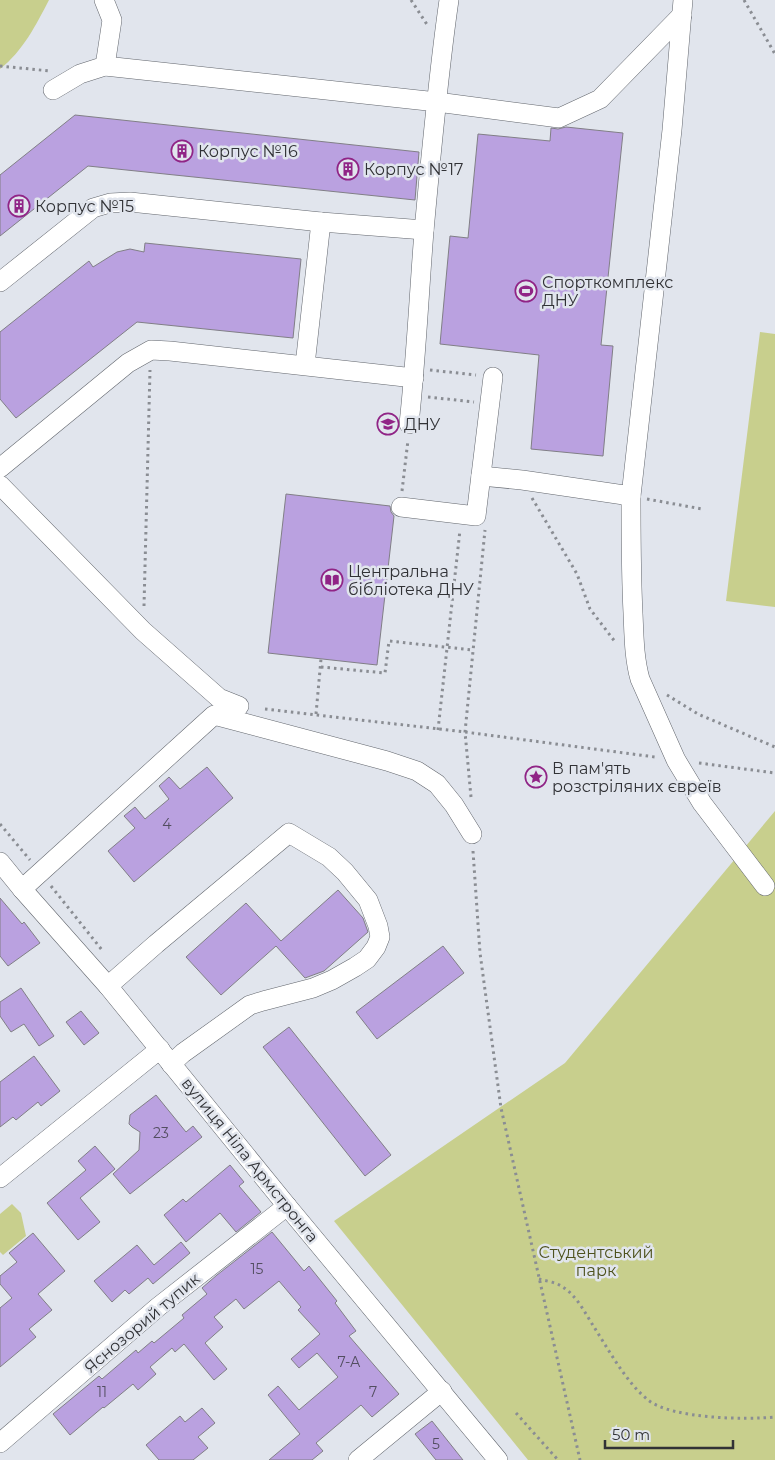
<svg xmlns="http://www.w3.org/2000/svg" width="775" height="1460" viewBox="0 0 775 1460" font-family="Montserrat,sans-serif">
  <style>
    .green { fill: #c8cf8d }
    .building { fill: #baa1e0; stroke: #817f86 }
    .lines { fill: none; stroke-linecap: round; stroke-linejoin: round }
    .minor-casing { stroke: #62666d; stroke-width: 20 }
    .path { stroke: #8a8d93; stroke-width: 3; stroke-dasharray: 2.5 4; stroke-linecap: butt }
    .minor { stroke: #fff; stroke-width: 19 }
    .labels { text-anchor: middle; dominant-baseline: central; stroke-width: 5; stroke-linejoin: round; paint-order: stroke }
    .number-label { font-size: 14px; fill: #534e60 }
    .poi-label { font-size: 16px; fill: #313236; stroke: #e1e5ed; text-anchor: start }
    .street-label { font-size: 16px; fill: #313236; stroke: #e1e5ed }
    .park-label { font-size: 16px; fill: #4e521e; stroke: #e1e5ed }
  </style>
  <rect width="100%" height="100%" fill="#e1e5ed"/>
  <g class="green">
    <path d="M0 0H49C36 25 23 51 0 69Z"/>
    <polygon points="760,332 775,334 775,607 726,601"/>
    <polygon points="775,811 775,1460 528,1460 334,1221 565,1063"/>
    <polygon points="12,1204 21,1213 26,1236 3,1255 0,1252 0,1214"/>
  </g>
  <g class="building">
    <polygon points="75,115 419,152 415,200 88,166 0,236 0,175"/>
    <polygon points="566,127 623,133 601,345 613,346 603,456 531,449 539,355 440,344 450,236 468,238 478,134 550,141 551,128 558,129"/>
    <polygon points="145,243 301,259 293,338 137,322 16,418 0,399 0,332 89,261 93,267 117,252 130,249 144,252"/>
    <polygon points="286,494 390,506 391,512 394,516 377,665 268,653"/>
    <polygon points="207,767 233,798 134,882 108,851 135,828 124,816 135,807 145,819 169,799 159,786 169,777 180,789"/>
    <polygon points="338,890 363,918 368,932 324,971 305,978 276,946 221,995 186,957 246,903 281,941"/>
    <polygon points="0,898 22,924 24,922 40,943 8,966 0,956"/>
    <polygon points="443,946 464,973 377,1039 356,1012"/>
    <polygon points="21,988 54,1036 39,1046 24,1024 11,1032 0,1016 0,1002"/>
    <polygon points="81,1011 99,1033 84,1045 66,1022"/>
    <polygon points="289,1027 391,1155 365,1176 263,1047"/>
    <polygon points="34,1056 60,1091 41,1106 38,1102 16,1120 13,1117 0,1127 0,1082"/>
    <polygon points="156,1095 186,1132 193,1126 202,1137 130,1194 113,1174 139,1150 140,1132 132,1127 129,1124 130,1115"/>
    <polygon points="95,1146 115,1169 80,1198 100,1222 78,1240 47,1203 86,1170 78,1161"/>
    <polygon points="230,1165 244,1182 239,1186 261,1212 236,1232 220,1213 186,1242 164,1215 183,1199 186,1202"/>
    <polygon points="272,1232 304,1271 309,1266 337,1301 335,1303 356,1331 349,1336 399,1394 372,1417 361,1405 316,1443 323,1451 312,1460 269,1460 300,1434 268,1395 278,1386 299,1410 338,1377 317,1353 299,1368 291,1359 320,1334 298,1310 301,1307 279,1281 244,1309 236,1299 214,1317 223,1327 205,1343 227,1369 214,1380 184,1344 175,1352 172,1348 150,1367 156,1374 138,1390 133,1384 104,1408 103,1407 70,1435 53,1414 99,1376 102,1379 136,1350 138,1353 152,1341 154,1343 184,1318 182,1315 207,1294 202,1288 217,1275"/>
    <polygon points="33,1233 65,1271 38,1294 52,1310 29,1329 36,1337 0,1367 0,1308 12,1298 0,1284 0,1276 17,1262 9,1253"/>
    <polygon points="181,1242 190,1253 153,1284 148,1278 129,1294 125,1290 112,1302 94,1281 137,1245 154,1265"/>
    <polygon points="202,1408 215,1423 198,1437 208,1448 193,1460 159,1460 146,1445 180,1416 185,1422"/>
    <polygon points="432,1421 463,1460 436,1460 415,1434"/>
  </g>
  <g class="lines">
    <g class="minor-casing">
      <g id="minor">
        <polyline points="104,0 112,20 105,66"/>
        <polyline points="53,90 80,74 105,66 437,102 559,118 600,99 682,15"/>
        <polyline points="0,282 93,208 110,203 130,202 321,222 424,230"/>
        <polyline points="305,365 321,222"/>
        <path d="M409 424C416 360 419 295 424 231 431 154 438 76 449 0"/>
        <polyline points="0,468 128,363 151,350 170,351 414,378"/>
        <polyline points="481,476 522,480 631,496 672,130 683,0"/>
        <polyline points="0,485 143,631 219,698 239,706"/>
        <path d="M631 496C631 536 631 574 633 613 634 635 634 658 640 679L676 760 702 803 765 886"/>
        <polyline points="401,507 476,516 493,377"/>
        <polyline points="0,862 22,889 108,986 287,1206 498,1460"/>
        <polyline points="22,889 214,715 387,761 417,771 437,784 454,805 472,834"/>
        <polyline points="108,986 156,944 289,833 329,857 345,872 368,900 378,926 380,937 376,947 367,959 355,967 332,980 313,988 263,1001 250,1005 183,1053 171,1064"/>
        <polyline points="0,1178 160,1049"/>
        <polyline points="0,1443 158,1307 287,1206"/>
        <polyline points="358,1460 442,1391"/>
      </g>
    </g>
    <g class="path">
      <polyline points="411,0 428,26"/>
      <polyline points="744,0 775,54"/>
      <polyline points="0,66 50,71"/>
      <polyline points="430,370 476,375"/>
      <polyline points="428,397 474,402"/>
      <polyline points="402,491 408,440"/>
      <polyline points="532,498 577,574 590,609 616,643"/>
      <polyline points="647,499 702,509"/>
      <polyline points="144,606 150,370"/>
      <polyline points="321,667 385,673 389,641 473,650"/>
      <polyline points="667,695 698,714 775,747"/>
      <polyline points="265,709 465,732 655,757"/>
      <polyline points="316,714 321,659"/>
      <polyline points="438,730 460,530"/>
      <polyline points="699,763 775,773"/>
      <polyline points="471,797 465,732 485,530"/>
      <polyline points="0,824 30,860"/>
      <polyline points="473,851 480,953 501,1108 580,1460"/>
      <polyline points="51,886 102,950"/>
      <path d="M539 1279C546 1281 555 1282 561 1286 576 1294 585 1313 594 1327 610 1352 626 1382 648 1400 672 1419 746 1420 775 1417"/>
      <polyline points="516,1413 558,1460"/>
    </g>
    <use href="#minor" class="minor"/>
  </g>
  <defs>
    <g id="building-ring" transform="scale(1.125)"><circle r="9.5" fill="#e1e5ed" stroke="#902486" stroke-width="1.5"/><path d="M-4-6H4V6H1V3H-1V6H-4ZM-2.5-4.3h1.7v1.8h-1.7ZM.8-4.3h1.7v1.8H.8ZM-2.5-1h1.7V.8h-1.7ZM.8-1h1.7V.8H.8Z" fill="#902486"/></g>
    <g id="stadium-ring" transform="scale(1.125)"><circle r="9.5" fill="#e1e5ed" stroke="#902486" stroke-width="1.5"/><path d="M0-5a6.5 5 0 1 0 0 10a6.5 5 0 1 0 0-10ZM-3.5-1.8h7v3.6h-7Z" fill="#902486"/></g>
    <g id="university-ring" transform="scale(1.125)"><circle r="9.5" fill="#e1e5ed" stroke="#902486" stroke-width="1.5"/><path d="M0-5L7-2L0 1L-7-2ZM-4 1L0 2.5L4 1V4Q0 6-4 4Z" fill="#902486"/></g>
    <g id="library-ring" transform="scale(1.125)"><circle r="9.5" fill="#e1e5ed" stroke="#902486" stroke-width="1.5"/><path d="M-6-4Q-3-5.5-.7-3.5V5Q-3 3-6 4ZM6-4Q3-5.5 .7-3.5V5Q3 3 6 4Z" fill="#902486"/></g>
    <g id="sight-ring" transform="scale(1.125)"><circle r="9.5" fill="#e1e5ed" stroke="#902486" stroke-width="1.5"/><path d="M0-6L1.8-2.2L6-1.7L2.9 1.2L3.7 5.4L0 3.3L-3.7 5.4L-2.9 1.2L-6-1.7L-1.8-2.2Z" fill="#902486"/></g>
  </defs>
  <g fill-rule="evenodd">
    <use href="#building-ring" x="182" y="151"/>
    <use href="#building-ring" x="348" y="169"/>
    <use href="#building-ring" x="19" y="206"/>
    <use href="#stadium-ring" x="526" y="291"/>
    <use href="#university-ring" x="388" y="424"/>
    <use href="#library-ring" x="332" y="580"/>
    <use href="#sight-ring" x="536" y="777"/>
  </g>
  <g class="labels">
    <g class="number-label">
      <text x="167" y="824">4</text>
      <text x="161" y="1133">23</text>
      <text x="257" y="1269">15</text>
      <text x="349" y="1362">7-А</text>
      <text x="102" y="1392">11</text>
      <text x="373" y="1392">7</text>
      <text x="436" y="1444">5</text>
    </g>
    <g class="poi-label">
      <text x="198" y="151">Корпус №16</text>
      <text x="364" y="169">Корпус №17</text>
      <text x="35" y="206">Корпус №15</text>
      <text x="542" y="282">Спорткомплекс<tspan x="542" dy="18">ДНУ</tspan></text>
      <text x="404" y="424">ДНУ</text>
      <text x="348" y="571">Центральна<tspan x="348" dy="18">бібліотека ДНУ</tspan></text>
      <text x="552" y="768">В пам'ять<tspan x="552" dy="18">розстріляних євреїв</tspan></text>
    </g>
    <g class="street-label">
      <text transform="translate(250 1160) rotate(51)">вулиця Ніла Армстронга</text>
      <text transform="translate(142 1323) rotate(-40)">Яснозорий тупик</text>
    </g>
    <g class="park-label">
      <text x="596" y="1252">Студентський<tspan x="596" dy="18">парк</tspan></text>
    </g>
  </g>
  <path d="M605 1440v8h128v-8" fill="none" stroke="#313236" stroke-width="2.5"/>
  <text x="612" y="1440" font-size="15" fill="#313236" stroke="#e1e5ed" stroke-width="4" paint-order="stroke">50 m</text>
</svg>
